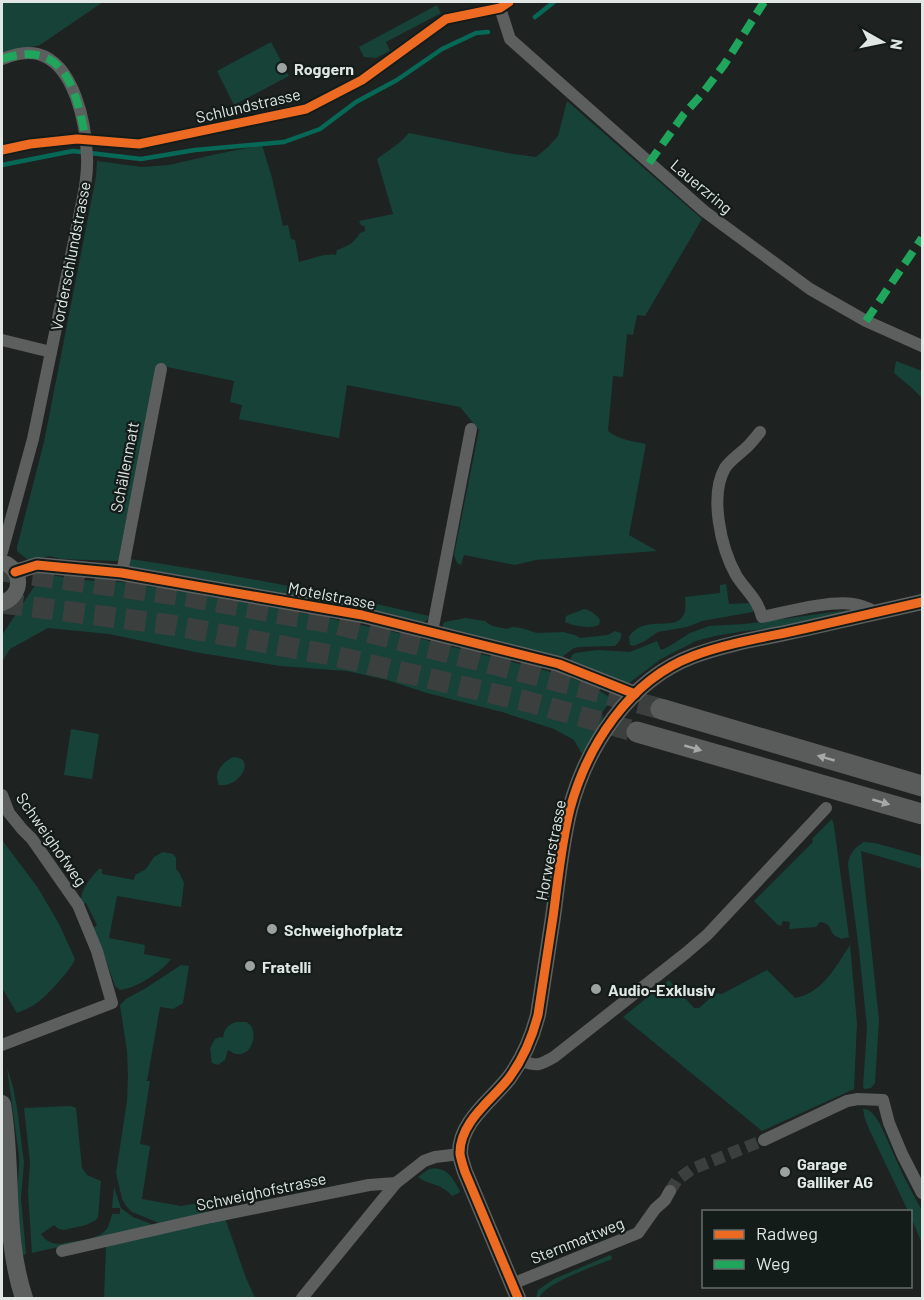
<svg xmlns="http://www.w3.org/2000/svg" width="924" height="1300" viewBox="0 0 924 1300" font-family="Barlow,sans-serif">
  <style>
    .green { fill: #164238 }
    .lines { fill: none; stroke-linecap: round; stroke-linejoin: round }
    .stream { stroke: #066957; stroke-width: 4.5 }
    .street-tunnel { stroke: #3b403e; stroke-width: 12; stroke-dasharray: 12 6; stroke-linecap: butt }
    .highway-tunnel { stroke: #3b403e; stroke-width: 21; stroke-dasharray: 21 10; stroke-linecap: butt }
    .street { stroke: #5d5e5e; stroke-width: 12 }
    .secondary { stroke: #5f6161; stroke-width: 16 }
    .primary { stroke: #5d5f5e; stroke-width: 18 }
    .highway { stroke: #5a5c5c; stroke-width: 21 }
    .quiet { stroke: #20a55d; stroke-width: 8; stroke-dasharray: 15 8; stroke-linecap: butt }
    .cycleway-casing { stroke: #131c19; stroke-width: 13 }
    .cycleway { stroke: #ed6a23; stroke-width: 9 }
    .oneway { fill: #a4a8a7 }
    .poi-dot { fill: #9ca2a0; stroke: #131c19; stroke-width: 2 }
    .labels { text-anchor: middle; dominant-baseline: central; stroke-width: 4.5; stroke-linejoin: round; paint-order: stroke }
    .poi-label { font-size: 16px; font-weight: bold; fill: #e0e6e4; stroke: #131c19; text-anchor: start }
    .street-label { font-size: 16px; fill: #e0e6e4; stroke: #131c19 }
  </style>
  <rect width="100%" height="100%" fill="#1e2321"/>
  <g class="green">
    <polygon points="2,2 103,2 40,45 2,54"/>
    <polygon points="437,5 441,13 386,42 390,51 376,58 364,57 359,47"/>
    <polygon points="271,42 289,76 234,105 217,71"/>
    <path d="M567 101 702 219 645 316 637 315 633 335 627 334 623 377 613 376 608 431C619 440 633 441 646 444L629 535 657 551 536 560 515 565 464 555 461 565 457 563 454 555 479 430 460 407 347 385 339 438 239 419 242 405 230 402 234 381 158 365 118 561 61 559 50 556 28 560 17 551V547L44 442 96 177 97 161 142 167 169 165 217 154 262 145 272 178 283 226 288 225 291 239 295 240 299 262C312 259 324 253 336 255L337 250C348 246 354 243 360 233L365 231V227L361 225 359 221 393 214 377 159 399 143 409 133 513 154 536 157 548 147 558 136Z"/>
    <polygon points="896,361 922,371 922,398 912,388 894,373"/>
    <path d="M130 559C231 574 330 593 429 616L427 620 422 623 131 568 129 563Z"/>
    <polygon points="45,575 52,575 79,580 121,582 230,599 333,619 394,632 540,669 577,680 595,688 611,698 611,700 602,713 603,719 582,754 574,740 554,729 502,712 427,693 387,680 347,671 280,666 195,652 109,634 48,628 10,649 2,662 2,635 40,578"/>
    <path d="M726 584 729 604 748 603 753 604V612L702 621 687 627 658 632 645 641 634 646 630 645 629 637C645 612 679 635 685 611 686 607 685 601 685 597L720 593V585Z"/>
    <path d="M584 609C590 610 597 615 600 620L599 625C590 629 574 626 565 622L566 616Z"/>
    <polygon points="848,610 848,612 772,629 745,631 715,636 696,641 661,659 628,684 569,662 572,655 575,653 597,650 630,652 657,641 661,650 668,647 690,633 709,626 745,624"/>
    <path d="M465 618 485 621 492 626 507 629 512 627 521 628 537 633 563 632 575 635 580 638 608 635 615 631 621 633C622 639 619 642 615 646L579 647 574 648 562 657 443 627V624L445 622Z"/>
    <polygon points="71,729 99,734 92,779 64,775"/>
    <path d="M233 757C257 757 240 788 219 785 213 772 222 763 233 757Z"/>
    <path d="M832 819 834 826 849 937 841 939C839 937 836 937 834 935 828 928 832 924 820 922L816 927 789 929 790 922 783 921 781 926 778 925 754 901 813 842 812 839Z"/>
    <path d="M2 840 38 888 59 924 75 959C72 969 44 999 34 1005 29 1008 22 1011 17 1013L2 988Z"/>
    <path d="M864 842 875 843 922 856V869L861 851 879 1020 875 1083 871 1088 865 1089 863 1087 867 1027 859 950 848 865C849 854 854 848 864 842Z"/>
    <path d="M163 852 173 854 176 858V869L180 874 184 883 181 907 117 896 109 938 145 945 144 954 171 959C163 971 135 989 120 990L115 986 105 957 92 929 97 925 86 903 81 905C79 892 90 878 99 869H102V874L134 880 135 875 146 869 154 857Z"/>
    <path d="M850 945 857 1023 854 1089 762 1131 623 1017 669 980 694 1008H699L716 993 722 994 767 970 795 998C823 993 836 966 850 945Z"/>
    <polygon points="181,965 189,966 183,1003 173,1009 160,1007 147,1081 150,1081 140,1144 150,1146 142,1199 181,1206 206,1202 207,1212 164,1225 132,1212 126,1206 122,1199 116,1173 127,1101 128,1075 127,1051 120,1005 126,999 146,988"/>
    <path d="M236 1022C237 1022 244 1022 246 1022 260 1028 253 1057 237 1054 233 1054 231 1051 228 1050L225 1060 218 1065 212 1063 210 1048 215 1039 220 1037 223 1038C224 1029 228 1025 236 1022Z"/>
    <path d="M7 1068 13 1087 17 1108 24 1162 21 1199 26 1254 23 1255C20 1235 15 1214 17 1194 17 1181 20 1169 19 1156Z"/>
    <path d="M71 1106 76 1108 82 1168 87 1175 101 1181 98 1217 96 1220 86 1225 64 1230 59 1229 54 1225 41 1234C45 1241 53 1244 60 1244 72 1241 95 1240 104 1232 109 1228 110 1221 112 1214H120V1208H112L114 1187 121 1208 133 1217 154 1225 32 1253 28 1193 30 1163 24 1108Z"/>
    <path d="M863 1109C871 1108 876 1118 880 1124L904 1177 922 1211V1244L911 1217 910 1212 908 1211 869 1129 865 1119Z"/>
    <path d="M429 1169C447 1166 452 1177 460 1191L459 1193 452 1196C440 1182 430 1186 418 1177Z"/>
    <polygon points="225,1218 246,1278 255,1298 104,1298 106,1247 110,1244"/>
    <path d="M610 1255 612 1257V1259C595 1266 545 1283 539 1298H536L538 1290 554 1279Z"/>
  </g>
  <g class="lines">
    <g class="stream">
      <polyline points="535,17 554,2"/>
      <polyline points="2,165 73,151 141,159 195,150 284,142 320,129 356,102 397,80 442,49 476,33 488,32"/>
    </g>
    <polyline class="street-tunnel" points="670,1191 677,1180 692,1169 764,1140"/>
    <g class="highway-tunnel">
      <polyline points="2,571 185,596 336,624 531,674 661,709"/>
      <polyline points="2,603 172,625 330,655 529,702 637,732"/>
    </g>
    <g class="street">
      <polyline points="501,2 500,8 510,39 704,211 810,289 866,321 922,346"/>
      <path d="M2 59C13 55 25 51 38 54 75 64 86 125 87 157 88 177 83 197 79 217L33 439 2 552"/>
      <polyline points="2,340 51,352"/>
      <path d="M760 432C756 437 752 442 748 446 741 453 730 460 725 468 709 496 721 548 736 575 745 590 758 599 762 617 786 612 831 600 853 604 862 605 868 608 876 612"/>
      <polyline points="122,573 161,369"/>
      <polyline points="432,632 471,429"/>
      <polyline points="2,795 9,813 22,829 32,839 78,905 97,951 112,1003 2,1045"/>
      <path d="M520 1061C538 1066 538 1066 554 1057L686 953 707 935 826 808"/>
      <polyline points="764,1140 847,1101 858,1099 883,1100 889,1123 902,1154 922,1193"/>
      <polyline points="62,1251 211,1217 369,1185 396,1183"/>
      <polyline points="512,1284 638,1233 655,1209 665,1200 670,1191"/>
      <polyline points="302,1298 396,1183 424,1161 435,1157 460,1154"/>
    </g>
    <g class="secondary">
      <path d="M2 562C24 570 23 595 2 603"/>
      <polyline points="15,572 37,565 122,573 362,615 559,664 635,694"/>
      <path d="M518 1298 465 1172C463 1166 461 1160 460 1154 459 1122 492 1100 509 1078 523 1059 532 1038 538 1015 543 982 548 950 553 917 558 881 561 845 570 809 587 746 629 680 693 656 722 645 755 639 785 633 831 623 877 612 922 602"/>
    </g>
    <path class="primary" d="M2 1104C13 1169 3 1235 24 1298"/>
    <g class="highway">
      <polyline points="661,709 922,786"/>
      <polyline points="637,732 922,814"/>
    </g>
    <g class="quiet">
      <path d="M2 59C66 38 76 91 86 140"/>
      <polyline points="649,163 684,114 702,94 724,65 764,2"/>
      <polyline points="866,321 922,238"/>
    </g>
    <g class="cycleway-casing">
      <g id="cycleway">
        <polyline points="2,150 30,144 77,139 139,144 306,109 362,80 446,19 500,8 509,2"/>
        <polyline points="15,572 37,565 122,573 362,615 559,664 635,694"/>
        <path d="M518 1298 465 1172C463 1166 461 1160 460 1154 459 1122 492 1100 509 1078 523 1059 532 1038 538 1015 543 982 548 950 553 917 558 881 561 845 570 809 587 746 629 680 693 656 722 645 755 639 785 633 831 623 877 612 922 602"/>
      </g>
    </g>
    <use href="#cycleway" class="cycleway"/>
  </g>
  <defs><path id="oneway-solid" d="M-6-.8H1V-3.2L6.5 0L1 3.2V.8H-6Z" transform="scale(1.5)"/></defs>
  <g class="oneway">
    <use href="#oneway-solid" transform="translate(693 748) rotate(16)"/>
    <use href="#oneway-solid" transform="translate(826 758) rotate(-164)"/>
    <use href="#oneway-solid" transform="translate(881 802) rotate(16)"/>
  </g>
  <g class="poi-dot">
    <circle cx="282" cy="68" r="6"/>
    <circle cx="272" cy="929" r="6"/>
    <circle cx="250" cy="966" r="6"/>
    <circle cx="596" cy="989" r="6"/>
    <circle cx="785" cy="1172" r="6"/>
  </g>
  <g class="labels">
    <g class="poi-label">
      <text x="294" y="68">Roggern</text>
      <text x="284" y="929">Schweighofplatz</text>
      <text x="262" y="966">Fratelli</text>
      <text x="608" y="989">Audio-Exklusiv</text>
      <text x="797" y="1163">Garage<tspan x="797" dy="18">Galliker AG</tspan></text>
    </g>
    <g class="street-label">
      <text transform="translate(248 105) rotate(-13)">Schlundstrasse</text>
      <text transform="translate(702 186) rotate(40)">Lauerzring</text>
      <text transform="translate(70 256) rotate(-79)">Vorderschlundstrasse</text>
      <text transform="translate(124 467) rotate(-79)">Schällenmatt</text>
      <text transform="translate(332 595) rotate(11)">Motelstrasse</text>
      <text transform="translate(52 839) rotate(55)">Schweighofweg</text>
      <text transform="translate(550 850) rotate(-79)">Horwerstrasse</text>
      <text transform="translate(261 1191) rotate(-12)">Schweighofstrasse</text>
      <text transform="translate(577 1240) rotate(-22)">Sternmattweg</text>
    </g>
  </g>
  <rect width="924" height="1300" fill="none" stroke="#e0e6e4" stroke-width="6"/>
  <rect x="702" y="1210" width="210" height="78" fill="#131c19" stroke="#656d6a" stroke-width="1.5"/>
  <rect x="714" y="1230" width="30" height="9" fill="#ed6a23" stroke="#656d6a" stroke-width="1.5"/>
  <text x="756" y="1240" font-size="18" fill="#e0e6e4">Radweg</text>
  <rect x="714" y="1260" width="30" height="9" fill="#20a55d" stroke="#656d6a" stroke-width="1.5"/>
  <text x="756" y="1270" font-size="18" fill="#e0e6e4">Weg</text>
  <g transform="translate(882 42) rotate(99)" stroke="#131c19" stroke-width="4.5" paint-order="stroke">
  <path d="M0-4.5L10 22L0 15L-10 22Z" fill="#e0e6e4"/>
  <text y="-9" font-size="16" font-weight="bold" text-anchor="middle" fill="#e0e6e4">N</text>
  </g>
</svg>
